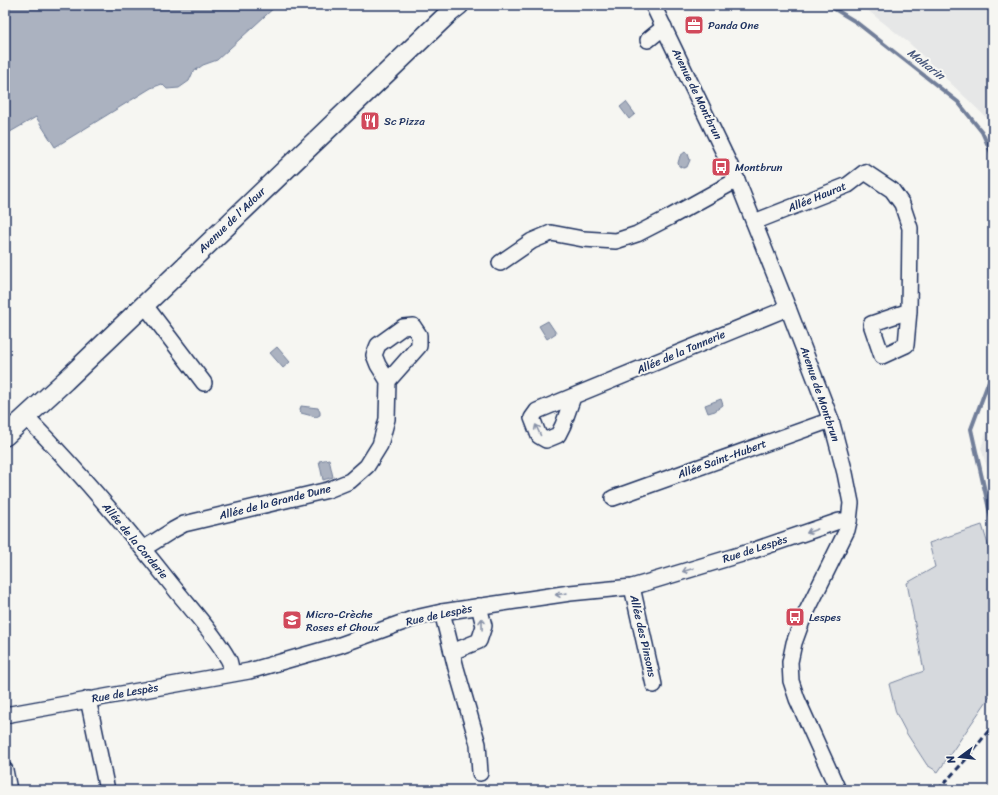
<svg xmlns="http://www.w3.org/2000/svg" width="998" height="795" viewBox="0 0 998 795" font-family="Sriracha,sans-serif">
  <style>
    .built { fill: #e6e7e7 }
    .green { fill: #d6d9dd; stroke: #78849e }
    .water { fill: #abb2c0; stroke: #717e99 }
    .lines { fill: none; stroke-linecap: round; stroke-linejoin: round }
    .stream { stroke: #717e99; stroke-width: 4 }
    .minor-casing { stroke: #1b2f5e; stroke-width: 18 }
    .major-casing { stroke: #1b2f5e; stroke-width: 22 }
    .minor { stroke: #f6f6f2; stroke-width: 15 }
    .major { stroke: #f6f6f2; stroke-width: 19 }
    .rail { stroke: #1b2f5e; stroke-width: 3; stroke-dasharray: 6 3; stroke-linecap: butt }
    .oneway { stroke: #8892a8 }
    .labels { text-anchor: middle; dominant-baseline: central; stroke-width: 4; stroke-linejoin: round; paint-order: stroke }
    .poi-label { font-size: 11px; fill: #1b2f5e; stroke: #f6f6f2; text-anchor: start }
    .street-label { font-size: 11px; fill: #1b2f5e; stroke: #f6f6f2 }
    .water-label { font-size: 12px; font-style: italic; fill: #46567b; stroke: #f6f6f2 }
  </style>
  <rect width="100%" height="100%" fill="#f6f6f2"/>
  <filter id="ink" filterUnits="userSpaceOnUse"><feTurbulence type="fractalNoise" baseFrequency=".025" numOctaves="2"/><feDisplacementMap in="SourceGraphic" scale="8" xChannelSelector="R" yChannelSelector="G"/><feConvolveMatrix kernelMatrix="1 2 1 2 8 2 1 2 1" color-interpolation-filters="sRGB"/></filter>
  <g filter="url(#ink)">
    <g class="built">
      <polygon points="861,5 993,5 993,124 909,43"/>
      <polygon points="993,412 993,487 981,448"/>
    </g>
    <polygon class="green" points="982,525 993,561 993,692 938,772 927,765 907,734 896,713 889,684 924,671 907,583 935,567 929,543"/>
    <g class="water">
      <polygon points="5,5 277,5 217,60 203,65 193,72 189,81 179,88 167,89 162,84 151,88 55,147 36,117 5,135"/>
      <polygon points="626,102 635,114 629,119 620,107"/>
      <polygon points="685,152 688,154 690,160 687,167 683,168 679,166 678,163 680,156"/>
      <polygon points="548,321 556,333 547,339 539,326"/>
      <polygon points="277,347 290,362 283,368 270,353"/>
      <polygon points="721,399 723,405 715,411 708,413 705,405"/>
      <polygon points="301,406 318,408 320,412 320,415 316,417 301,413 300,410"/>
      <polygon points="329,459 333,477 323,480 319,461"/>
    </g>
    <g class="lines">
      <g class="stream">
        <polyline points="828,5 856,22 958,102 982,132 993,157"/>
        <polyline points="993,370 971,429 993,527"/>
      </g>
      <g class="minor-casing">
        <g id="minor">
          <polyline points="653,5 737,180 788,308 831,420 845,473 851,503 849,521 847,530 802,621 794,643 790,662 791,681 797,699 838,790"/>
          <polyline points="648,40 664,27"/>
          <polyline points="754,222 848,185 865,172 892,190 902,204 910,228 909,311 871,324 882,356 906,345 909,311"/>
          <polyline points="500,263 532,241 551,233 583,239 616,241 637,234 670,217 737,180"/>
          <polyline points="144,304 204,383"/>
          <polyline points="573,397 563,425 558,435 546,440 539,436 532,418 537,411 788,308"/>
          <path d="M25 416C76 468 126 527 171 584 189 607 213 632 227 657 231 662 231 668 230 674"/>
          <polyline points="613,498 831,420"/>
          <polyline points="143,549 173,530 184,524 328,490 350,481 367,466 380,445 387,419 388,381 419,346 419,335 413,326 403,327 378,345 374,355 378,365 388,381"/>
          <polyline points="632,587 654,685"/>
          <polyline points="442,612 456,668 478,744 480,773"/>
          <polyline points="452,652 479,641 484,626 479,606"/>
          <polyline points="88,699 107,790"/>
          <polyline points="5,715 249,671 340,645 415,618 442,612 570,593 632,587 752,551 839,521 849,521"/>
          <polyline points="5,770 9,790"/>
        </g>
      </g>
      <g class="major-casing">
        <polyline id="major" points="5,436 65,381 449,13 459,5"/>
      </g>
      <use href="#minor" class="minor"/>
      <use href="#major" class="major"/>
      <polyline class="rail" points="938,790 969,756 993,725"/>
    </g>
    <defs><path id="oneway-shaft" d="M-6 0H5M1.5-3L5.5 0L1.5 3" fill="none" stroke-width="1.6" stroke-linecap="round" stroke-linejoin="round"/></defs>
    <g class="oneway">
      <use href="#oneway-shaft" transform="translate(538 430) rotate(-115)"/>
      <use href="#oneway-shaft" transform="translate(812 531) rotate(160)"/>
      <use href="#oneway-shaft" transform="translate(688 570) rotate(163)"/>
      <use href="#oneway-shaft" transform="translate(561 594) rotate(172)"/>
      <use href="#oneway-shaft" transform="translate(482 624) rotate(-91)"/>
    </g>
  </g>
  <defs>
    <g id="office-square" transform="scale(1)"><rect x="-9" y="-9" width="18" height="18" rx="4" fill="#d1495b" stroke="#f6f6f2"/><path d="M-6-3h4V-5.5h4V-3h4V5H-6ZM-1-4.5V-3h2v-1.5ZM-6 0V1H6V0Z" fill="#fff"/></g>
    <g id="restaurant-square" transform="scale(1)"><rect x="-9" y="-9" width="18" height="18" rx="4" fill="#d1495b" stroke="#f6f6f2"/><path d="M-5-6h1v4h1v-4h1v4h1v-4h1v5L-1.5 .5V6h-2V.5L-5-1ZM5-6V6H3V1.5H1.5Q1.5-4 5-6Z" fill="#fff"/></g>
    <g id="bus-square" transform="scale(1)"><rect x="-9" y="-9" width="18" height="18" rx="4" fill="#d1495b" stroke="#f6f6f2"/><path d="M-5-6H5V4H4V6H2V4H-2V6H-4V4H-5ZM-3.5-4V0h7V-4ZM-3.5 1.2v1.5H-2V1.2ZM2 1.2v1.5H3.5V1.2Z" fill="#fff"/></g>
    <g id="school-square" transform="scale(1)"><rect x="-9" y="-9" width="18" height="18" rx="4" fill="#d1495b" stroke="#f6f6f2"/><path d="M0-5L7-2L0 1L-7-2ZM-4 1L0 2.5L4 1V4Q0 6-4 4Z" fill="#fff"/></g>
  </defs>
  <g fill-rule="evenodd">
    <use href="#office-square" x="694" y="25"/>
    <use href="#restaurant-square" x="370" y="121"/>
    <use href="#bus-square" x="721" y="167"/>
    <use href="#bus-square" x="795" y="617"/>
    <use href="#school-square" x="292" y="620"/>
  </g>
  <g class="labels">
    <g class="poi-label">
      <text x="708" y="25">Panda One</text>
      <text x="384" y="121">Sc Pizza</text>
      <text x="735" y="167">Montbrun</text>
      <text x="306" y="614">Micro-Crèche<tspan x="306" dy="13">Roses et Choux</tspan></text>
      <text x="809" y="617">Lespes</text>
    </g>
    <g class="street-label">
      <text transform="translate(697 94) rotate(64)">Avenue de Montbrun</text>
      <text transform="translate(817 197) rotate(-22)">Allée Haurat</text>
      <text transform="translate(232 220) rotate(-44)">Avenue de l'Adour</text>
      <text transform="translate(681 352) rotate(-23)">Allée de la Tannerie</text>
      <text transform="translate(820 394) rotate(71)">Avenue de Montbrun</text>
      <text transform="translate(722 459) rotate(-20)">Allée Saint-Hubert</text>
      <text transform="translate(275 502) rotate(-14)">Allée de la Grande Dune</text>
      <text transform="translate(135 541) rotate(50)">Allée de la Corderie</text>
      <text transform="translate(755 549) rotate(-18)">Rue de Lespès</text>
      <text transform="translate(439 615) rotate(-12)">Rue de Lespès</text>
      <text transform="translate(643 636) rotate(77)">Allée des Pinsons</text>
      <text transform="translate(125 693) rotate(-10)">Rue de Lespès</text>
    </g>
    <g class="water-label">
      <text transform="translate(926 64) rotate(38)">Maharin</text>
    </g>
  </g>
  <rect width="998" height="795" fill="none" stroke="#f6f6f2" stroke-width="20"/>
  <rect x="10" y="10" width="978" height="775" fill="none" stroke="#1b2f5e" stroke-width="1.5" filter="url(#ink)"/>
  <g transform="translate(960 757) rotate(255)" stroke="#f6f6f2" stroke-width="3" paint-order="stroke">
  <path d="M0-3L7 15L0 10L-7 15Z" fill="#1b2f5e"/>
  <text y="-6" font-size="11" font-weight="bold" text-anchor="middle" fill="#1b2f5e">N</text>
  </g>
</svg>
